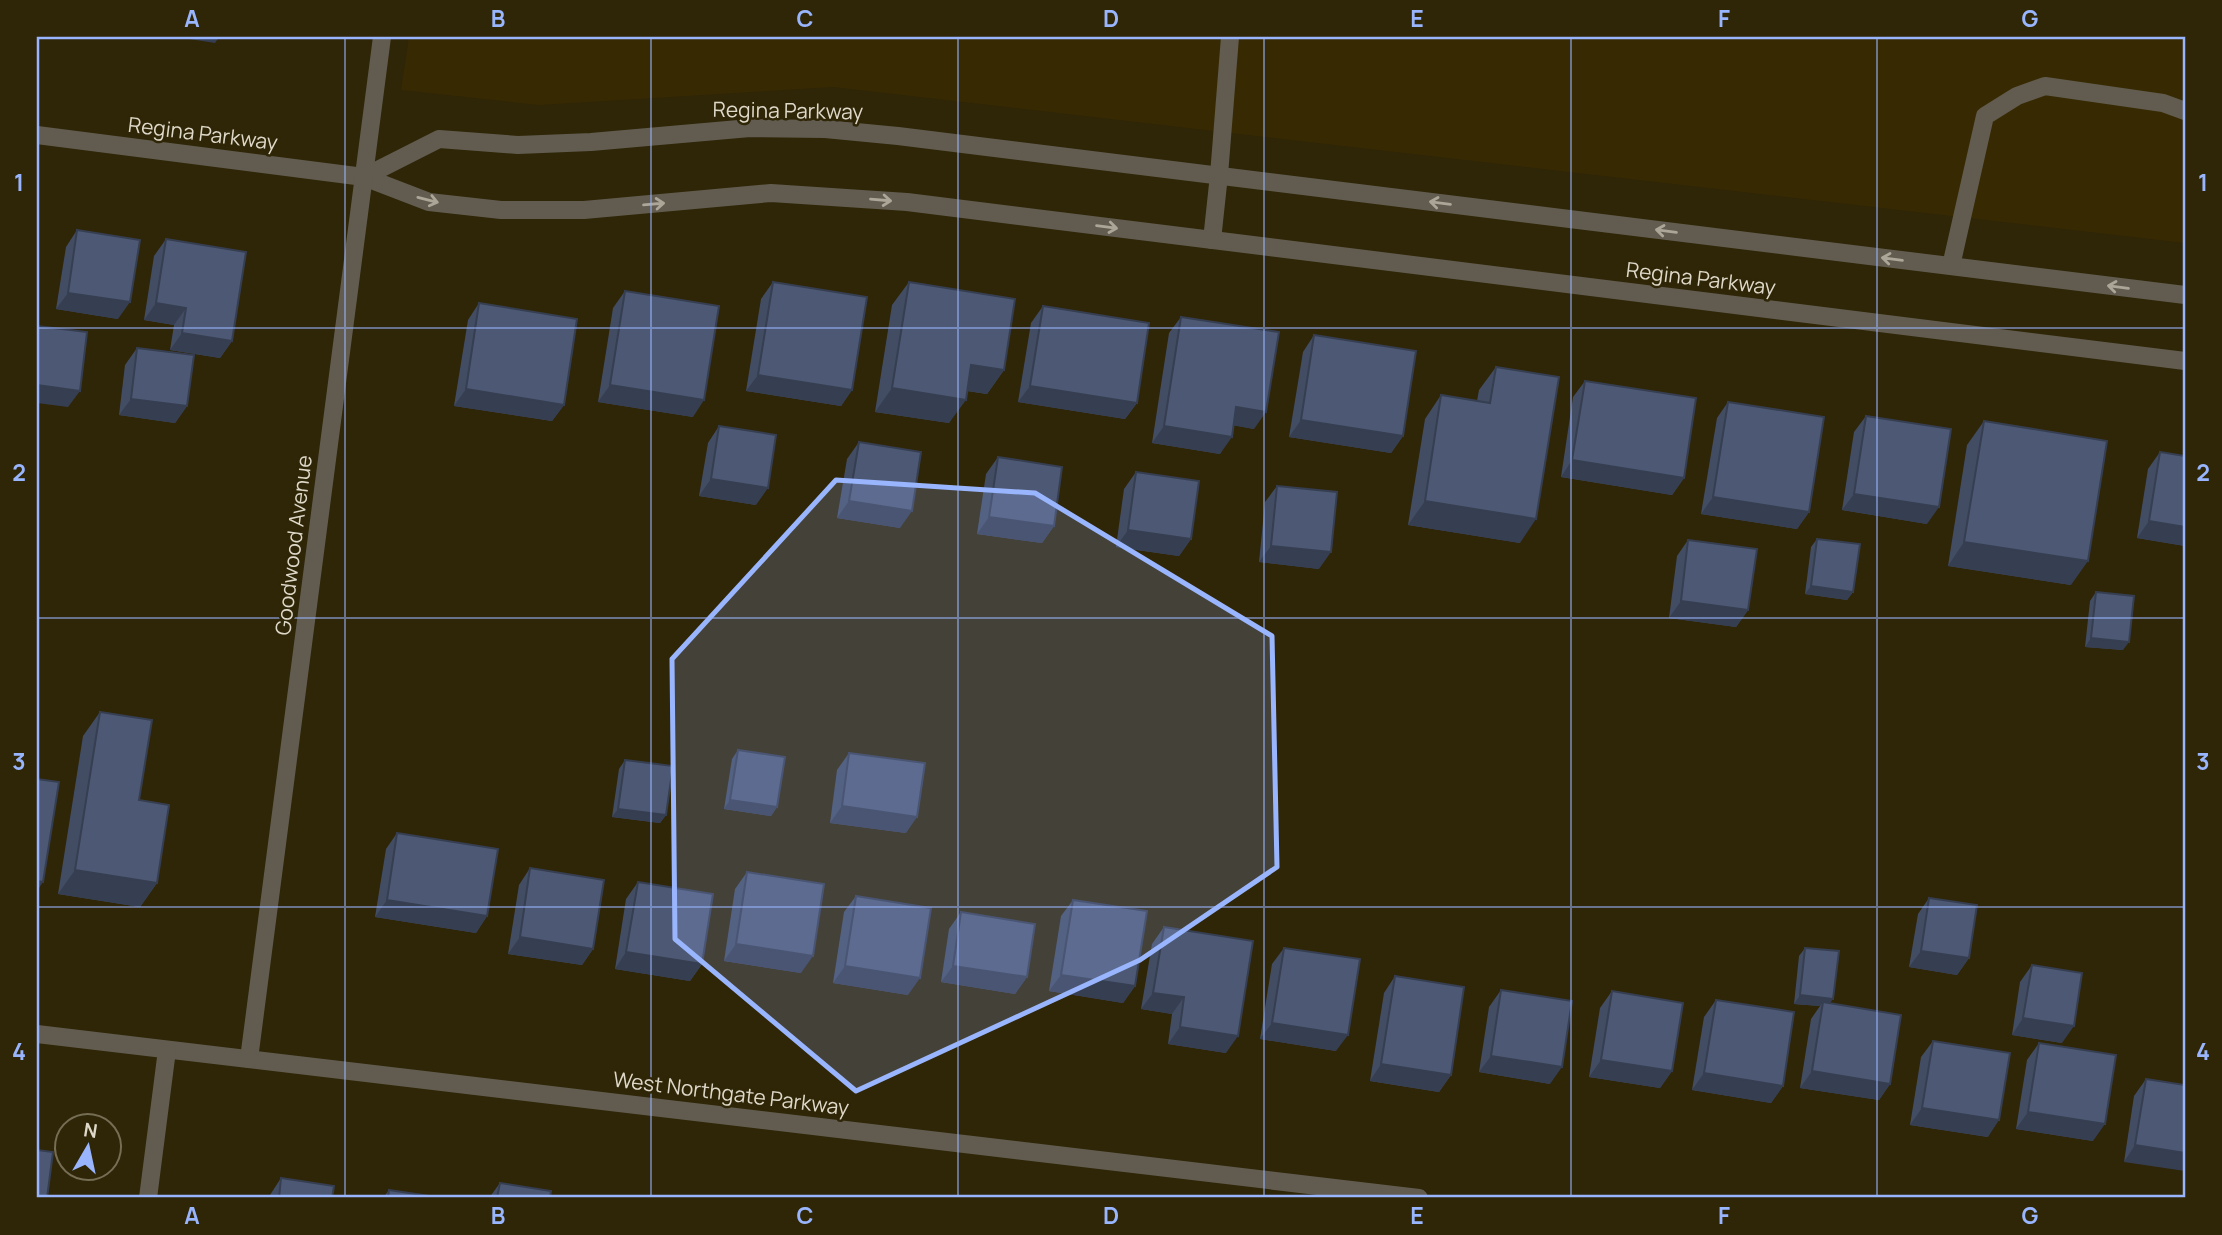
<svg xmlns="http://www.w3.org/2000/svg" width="2222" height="1235" viewBox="0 0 2222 1235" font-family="Manrope,sans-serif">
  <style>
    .built { fill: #372a03 }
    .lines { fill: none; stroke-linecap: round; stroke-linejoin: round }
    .minor { stroke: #615c4f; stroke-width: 18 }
    .wall { fill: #424d64 }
    .shaded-wall { fill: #363e51 }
    .building { fill: #4d5974; stroke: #363e51; stroke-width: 2 }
    .oneway { stroke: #aca698 }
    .marked { fill: #99b5fd; fill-opacity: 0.2; stroke: #99b5fd; stroke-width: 5; stroke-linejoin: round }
    .grid { fill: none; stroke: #99b5fd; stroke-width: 2; stroke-opacity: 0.55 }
    .labels { text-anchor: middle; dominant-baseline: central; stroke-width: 5; stroke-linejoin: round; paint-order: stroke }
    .street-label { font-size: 21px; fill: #ded8c8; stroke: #2f2507 }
    .neatline { fill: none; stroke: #99b5fd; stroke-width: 2.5 }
    .grid-label { font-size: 23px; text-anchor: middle; font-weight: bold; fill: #99b5fd }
  </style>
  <rect width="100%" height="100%" fill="#2f2507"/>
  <polygon class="built" points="409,37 2185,37 2185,243 833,87 539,105 401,90"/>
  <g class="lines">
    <g class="minor">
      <polyline points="37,135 364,177 429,202 501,210 584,210 771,193 907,202 2185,361"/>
      <polyline points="364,177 439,139 518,145 591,142 750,128 825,129 898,136 2185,295"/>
      <polyline points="1212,240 1219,175 1230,37"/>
      <polyline points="1951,266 1985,116 2017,96 2045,86 2163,103 2185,111"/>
      <polyline points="37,1034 1419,1198"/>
      <polyline points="249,1059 382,37"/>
      <polyline points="148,1198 167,1050"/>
    </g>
  </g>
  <g class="wall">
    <polygon points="77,230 118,319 56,309 66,247"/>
    <polygon points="166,239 232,341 220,358 170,350 174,325 144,320 154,256"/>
    <polygon points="773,282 852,390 841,406 746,391 761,299"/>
    <polygon points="909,282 1004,370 987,394 967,391 949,423 875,412 892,305"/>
    <polygon points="625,291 693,417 598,402 613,308"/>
    <polygon points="479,303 564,405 552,421 454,406 468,320"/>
    <polygon points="1043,306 1137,403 1125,419 1018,402 1031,323"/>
    <polygon points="1181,317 1254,429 1233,425 1220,454 1152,443 1169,333"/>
    <polygon points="1314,335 1403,436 1391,453 1289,437 1303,352"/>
    <polygon points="137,348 187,406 175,423 119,415 125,365"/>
    <polygon points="1496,367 1520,543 1408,525 1425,419 1441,395 1477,401 1479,390"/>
    <polygon points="1585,381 1684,478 1672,495 1561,477 1573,397"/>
    <polygon points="1728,402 1809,512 1797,529 1701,514 1717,418"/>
    <polygon points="1866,416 1927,524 1842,510 1854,432"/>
    <polygon points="1984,421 2071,585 1948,566 1967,445"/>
    <polygon points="719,426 756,505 699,496 708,443"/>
    <polygon points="859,442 900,528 837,518 847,459"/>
    <polygon points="2160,452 2185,456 2185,546 2137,538 2148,469"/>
    <polygon points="998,457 1054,526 1042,543 977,534 986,474"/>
    <polygon points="1136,472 1191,539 1179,556 1116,547 1124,489"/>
    <polygon points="1277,486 1319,569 1259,562 1265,502"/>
    <polygon points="1817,539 1853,592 1847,600 1805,594 1811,547"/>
    <polygon points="1688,540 1748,610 1736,627 1669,618 1677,556"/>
    <polygon points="2096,592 2123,650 2085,647 2090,601"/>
    <polygon points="100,712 139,800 157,883 140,907 58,894 83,736"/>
    <polygon points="738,750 777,807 771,816 724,809 732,759"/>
    <polygon points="849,753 906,833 830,823 837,770"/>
    <polygon points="625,760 666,815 660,823 612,817 619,769"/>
    <polygon points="397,833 487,916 476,933 375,917 386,849"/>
    <polygon points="530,868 593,949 582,965 508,954 519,885"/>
    <polygon points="747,872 801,973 724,961 735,889"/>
    <polygon points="638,882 702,964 690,981 615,969 626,899"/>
    <polygon points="856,896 908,995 833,983 844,912"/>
    <polygon points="1929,898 1969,958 1957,975 1909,967 1918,914"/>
    <polygon points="1073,900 1135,986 1123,1003 1049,991 1061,916"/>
    <polygon points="961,912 1027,977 1015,994 941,982 949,929"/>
    <polygon points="1164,927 1226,1053 1168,1044 1172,1014 1141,1009 1152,944"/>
    <polygon points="1284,948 1336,1051 1260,1039 1272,964"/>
    <polygon points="1805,948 1830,1004 1890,1084 1879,1100 1800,1088 1811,1019 1820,1006 1794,1004 1799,956"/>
    <polygon points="2032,965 2062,1043 2012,1035 2020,982"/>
    <polygon points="1395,976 1451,1075 1439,1092 1370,1081 1384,993"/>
    <polygon points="1501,990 1550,1084 1479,1072 1489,1007"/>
    <polygon points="1612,991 1672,1071 1660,1088 1589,1077 1600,1008"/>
    <polygon points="1716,1000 1783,1086 1771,1103 1692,1090 1704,1017"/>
    <polygon points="1933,1041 1988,1137 1910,1125 1921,1057"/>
    <polygon points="2039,1043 2093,1141 2016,1129 2027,1060"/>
    <polygon points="2146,1079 2185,1085 2124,1162 2134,1096"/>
    <polygon points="281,1178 332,1198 269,1198 270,1195"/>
    <polygon points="500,1183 550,1198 489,1198"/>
    <polygon points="389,1190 443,1198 383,1198"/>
  </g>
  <g class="shaded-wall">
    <polygon points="177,37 219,37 215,43"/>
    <polygon points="68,293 130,302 118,319 56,309"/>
    <polygon points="156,303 186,308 174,325 144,320"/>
    <polygon points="182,333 232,341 220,358 170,350"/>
    <polygon points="971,365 1004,370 987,394 955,389"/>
    <polygon points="758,375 852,390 841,406 746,391"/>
    <polygon points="37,385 80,391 68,407 37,403"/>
    <polygon points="610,385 704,400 693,417 598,402"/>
    <polygon points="1030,386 1137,403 1125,419 1018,402"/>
    <polygon points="892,388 966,400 949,423 875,412"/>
    <polygon points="466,389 564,405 552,421 454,406"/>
    <polygon points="131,399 187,406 175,423 119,415"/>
    <polygon points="1236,407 1266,412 1254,429 1225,424"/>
    <polygon points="1301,420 1403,436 1391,453 1289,437"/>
    <polygon points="1164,426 1232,437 1220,454 1152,443"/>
    <polygon points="1572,460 1684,478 1672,495 1561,477"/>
    <polygon points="711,479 768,488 756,505 699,496"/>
    <polygon points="1854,494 1939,507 1927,524 1842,510"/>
    <polygon points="1713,497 1809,512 1797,529 1701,514"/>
    <polygon points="849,501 912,511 900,528 837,518"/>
    <polygon points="1425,501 1536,519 1520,543 1408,525"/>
    <polygon points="989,517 1054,526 1042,543 977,534"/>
    <polygon points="2149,521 2185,527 2185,546 2137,538"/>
    <polygon points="1128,530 1191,539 1179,556 1116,547"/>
    <polygon points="1964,542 2088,561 2071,585 1948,566"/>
    <polygon points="1271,546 1331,552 1319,569 1259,562"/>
    <polygon points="1811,586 1853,592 1847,600 1805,594"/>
    <polygon points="1681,601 1748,610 1736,627 1669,618"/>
    <polygon points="2091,638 2129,642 2123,650 2085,647"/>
    <polygon points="730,800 777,807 771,816 724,809"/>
    <polygon points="842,806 917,817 906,833 830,823"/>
    <polygon points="618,809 666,815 660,823 612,817"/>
    <polygon points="75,870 157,883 140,907 58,894"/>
    <polygon points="37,881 43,882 37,891"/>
    <polygon points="387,900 487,916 476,933 375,917"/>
    <polygon points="520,937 593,949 582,965 508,954"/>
    <polygon points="736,944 813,956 801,973 724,961"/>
    <polygon points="1921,951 1969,958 1957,975 1909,967"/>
    <polygon points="626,952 702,964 690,981 615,969"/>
    <polygon points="845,966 920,978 908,995 833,983"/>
    <polygon points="953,966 1027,977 1015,994 941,982"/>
    <polygon points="1061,975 1135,986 1123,1003 1049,991"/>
    <polygon points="1153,993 1184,997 1172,1014 1141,1009"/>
    <polygon points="1800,995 1833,999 1827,1007 1823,1002 1820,1006 1794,1004"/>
    <polygon points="2023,1018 2074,1026 2062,1043 2012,1035"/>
    <polygon points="1272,1023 1348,1035 1336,1051 1260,1039"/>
    <polygon points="1180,1027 1238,1036 1226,1053 1168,1044"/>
    <polygon points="1491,1056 1562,1067 1550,1084 1479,1072"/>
    <polygon points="1601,1060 1672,1071 1660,1088 1589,1077"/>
    <polygon points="1381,1064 1451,1075 1439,1092 1370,1081"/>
    <polygon points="1812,1071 1890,1084 1879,1100 1800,1088"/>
    <polygon points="1704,1073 1783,1086 1771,1103 1692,1090"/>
    <polygon points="1922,1108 1999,1120 1988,1137 1910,1125"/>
    <polygon points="2028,1112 2105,1124 2093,1141 2016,1129"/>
    <polygon points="2135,1145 2185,1153 2185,1171 2124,1162"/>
  </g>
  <g class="building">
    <polygon points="77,230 140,240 130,302 68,293"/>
    <polygon points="166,239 246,252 232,341 182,333 186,308 156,303"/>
    <polygon points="773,282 867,297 852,390 758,375"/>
    <polygon points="909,282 1015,299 1004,370 971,365 966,400 892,388"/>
    <polygon points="625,291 719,306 704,400 610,385"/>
    <polygon points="479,303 577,319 564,405 466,389"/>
    <polygon points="1043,306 1149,323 1137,403 1030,386"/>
    <polygon points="1181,317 1279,332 1266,412 1236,407 1232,437 1164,426"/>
    <polygon points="37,326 87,332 80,391 37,385"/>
    <polygon points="1314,335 1416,351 1403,436 1301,420"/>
    <polygon points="137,348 194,355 187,406 131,399"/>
    <polygon points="1496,367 1559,377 1536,519 1425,501 1441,395 1490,403"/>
    <polygon points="1585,381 1696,398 1684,478 1572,460"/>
    <polygon points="1728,402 1824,417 1809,512 1713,497"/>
    <polygon points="1866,416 1951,429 1939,507 1854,494"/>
    <polygon points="1984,421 2107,441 2088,561 1964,542"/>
    <polygon points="719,426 776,435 768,488 711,479"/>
    <polygon points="859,442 921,452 912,511 849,501"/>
    <polygon points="2160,452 2185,456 2185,527 2149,521"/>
    <polygon points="998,457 1062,467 1054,526 989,517"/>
    <polygon points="1136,472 1199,481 1191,539 1128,530"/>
    <polygon points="1277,486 1337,492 1331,552 1271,546"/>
    <polygon points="1817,539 1860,544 1853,592 1811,586"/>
    <polygon points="1688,540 1757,549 1748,610 1681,601"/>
    <polygon points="2096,592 2134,596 2129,642 2091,638"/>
    <polygon points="100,712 152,720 139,800 169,805 157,883 75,870"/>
    <polygon points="738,750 785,757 777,807 730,800"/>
    <polygon points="849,753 925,763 917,817 842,806"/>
    <polygon points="625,760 673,766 666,815 618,809"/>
    <polygon points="37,779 59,782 43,882 37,881"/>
    <polygon points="397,833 498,849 487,916 387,900"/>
    <polygon points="530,868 604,880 593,949 520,937"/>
    <polygon points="747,872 824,884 813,956 736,944"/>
    <polygon points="638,882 713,894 702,964 626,952"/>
    <polygon points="856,896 931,908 920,978 845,966"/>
    <polygon points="1929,898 1977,905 1969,958 1921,951"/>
    <polygon points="1073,900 1147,911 1135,986 1061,975"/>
    <polygon points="961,912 1035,924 1027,977 953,966"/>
    <polygon points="1164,927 1253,941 1238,1036 1180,1027 1184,997 1153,993"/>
    <polygon points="1284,948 1360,959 1348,1035 1272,1023"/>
    <polygon points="1805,948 1839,951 1833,999 1800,995"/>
    <polygon points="2032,965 2082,973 2074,1026 2023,1018"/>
    <polygon points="1395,976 1464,987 1451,1075 1381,1064"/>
    <polygon points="1501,990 1572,1001 1562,1067 1491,1056"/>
    <polygon points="1612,991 1683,1003 1672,1071 1601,1060"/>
    <polygon points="1716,1000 1794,1012 1783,1086 1704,1073"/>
    <polygon points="1823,1002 1901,1015 1890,1084 1812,1071"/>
    <polygon points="1933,1041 2010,1053 1999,1120 1922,1108"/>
    <polygon points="2039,1043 2116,1055 2105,1124 2028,1112"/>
    <polygon points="2146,1079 2185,1085 2185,1153 2135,1145"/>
    <polygon points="37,1150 53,1152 47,1198 37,1198"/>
    <polygon points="281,1178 334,1186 332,1198 279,1198"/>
    <polygon points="500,1183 551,1191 550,1198 497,1198"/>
    <polygon points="389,1190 443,1198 388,1198"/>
  </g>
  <defs><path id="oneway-shaft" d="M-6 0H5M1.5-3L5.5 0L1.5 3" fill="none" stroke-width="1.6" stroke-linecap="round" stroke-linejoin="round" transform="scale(1.75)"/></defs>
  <g class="oneway">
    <use href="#oneway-shaft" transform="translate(428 200) rotate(14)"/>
    <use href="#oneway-shaft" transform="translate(881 200) rotate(5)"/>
    <use href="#oneway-shaft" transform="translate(1440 203) rotate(-173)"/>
    <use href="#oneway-shaft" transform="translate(654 204) rotate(-5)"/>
    <use href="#oneway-shaft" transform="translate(1107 227) rotate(7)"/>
    <use href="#oneway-shaft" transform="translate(1666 231) rotate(-173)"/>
    <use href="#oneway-shaft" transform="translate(1892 259) rotate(-173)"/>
    <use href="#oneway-shaft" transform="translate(2118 287) rotate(-173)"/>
  </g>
  <path class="marked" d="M836 480 1035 493 1272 636 1277 867 1140 960 856 1091 675 939 672 659Z"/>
  <path class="grid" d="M345 37V1198M651 37V1198M958 37V1198M1264 37V1198M1571 37V1198M1877 37V1198M37 328H2185M37 618H2185M37 907H2185"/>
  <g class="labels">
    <g class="street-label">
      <text transform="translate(788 110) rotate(1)">Regina Parkway</text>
      <text transform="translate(203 133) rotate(7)">Regina Parkway</text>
      <text transform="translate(1701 278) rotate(7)">Regina Parkway</text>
      <text transform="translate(293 545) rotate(-83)">Goodwood Avenue</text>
      <text transform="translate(731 1093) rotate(7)">West Northgate Parkway</text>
    </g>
  </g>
  <rect width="2222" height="1235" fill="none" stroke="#2f2507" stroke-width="77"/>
  <g transform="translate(88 1147) rotate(9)"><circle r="33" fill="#2f2507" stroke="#756d54" stroke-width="2"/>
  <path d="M0-5L12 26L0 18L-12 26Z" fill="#99b5fd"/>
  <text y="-10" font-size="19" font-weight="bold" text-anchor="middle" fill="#ded8c8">N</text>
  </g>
  <rect x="38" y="38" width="2146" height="1158" class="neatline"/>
  <g class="grid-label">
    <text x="192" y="27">A</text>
    <text x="498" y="27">B</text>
    <text x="805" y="27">C</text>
    <text x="1111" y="27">D</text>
    <text x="1417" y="27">E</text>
    <text x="1724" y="27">F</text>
    <text x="2030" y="27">G</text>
    <text x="19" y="191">1</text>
    <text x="2203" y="191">1</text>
    <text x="19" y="481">2</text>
    <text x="2203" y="481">2</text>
    <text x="19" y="770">3</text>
    <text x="2203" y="770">3</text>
    <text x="19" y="1060">4</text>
    <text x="2203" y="1060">4</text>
    <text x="192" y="1224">A</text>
    <text x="498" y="1224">B</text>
    <text x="805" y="1224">C</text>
    <text x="1111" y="1224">D</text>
    <text x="1417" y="1224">E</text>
    <text x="1724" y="1224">F</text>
    <text x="2030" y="1224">G</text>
  </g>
</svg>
